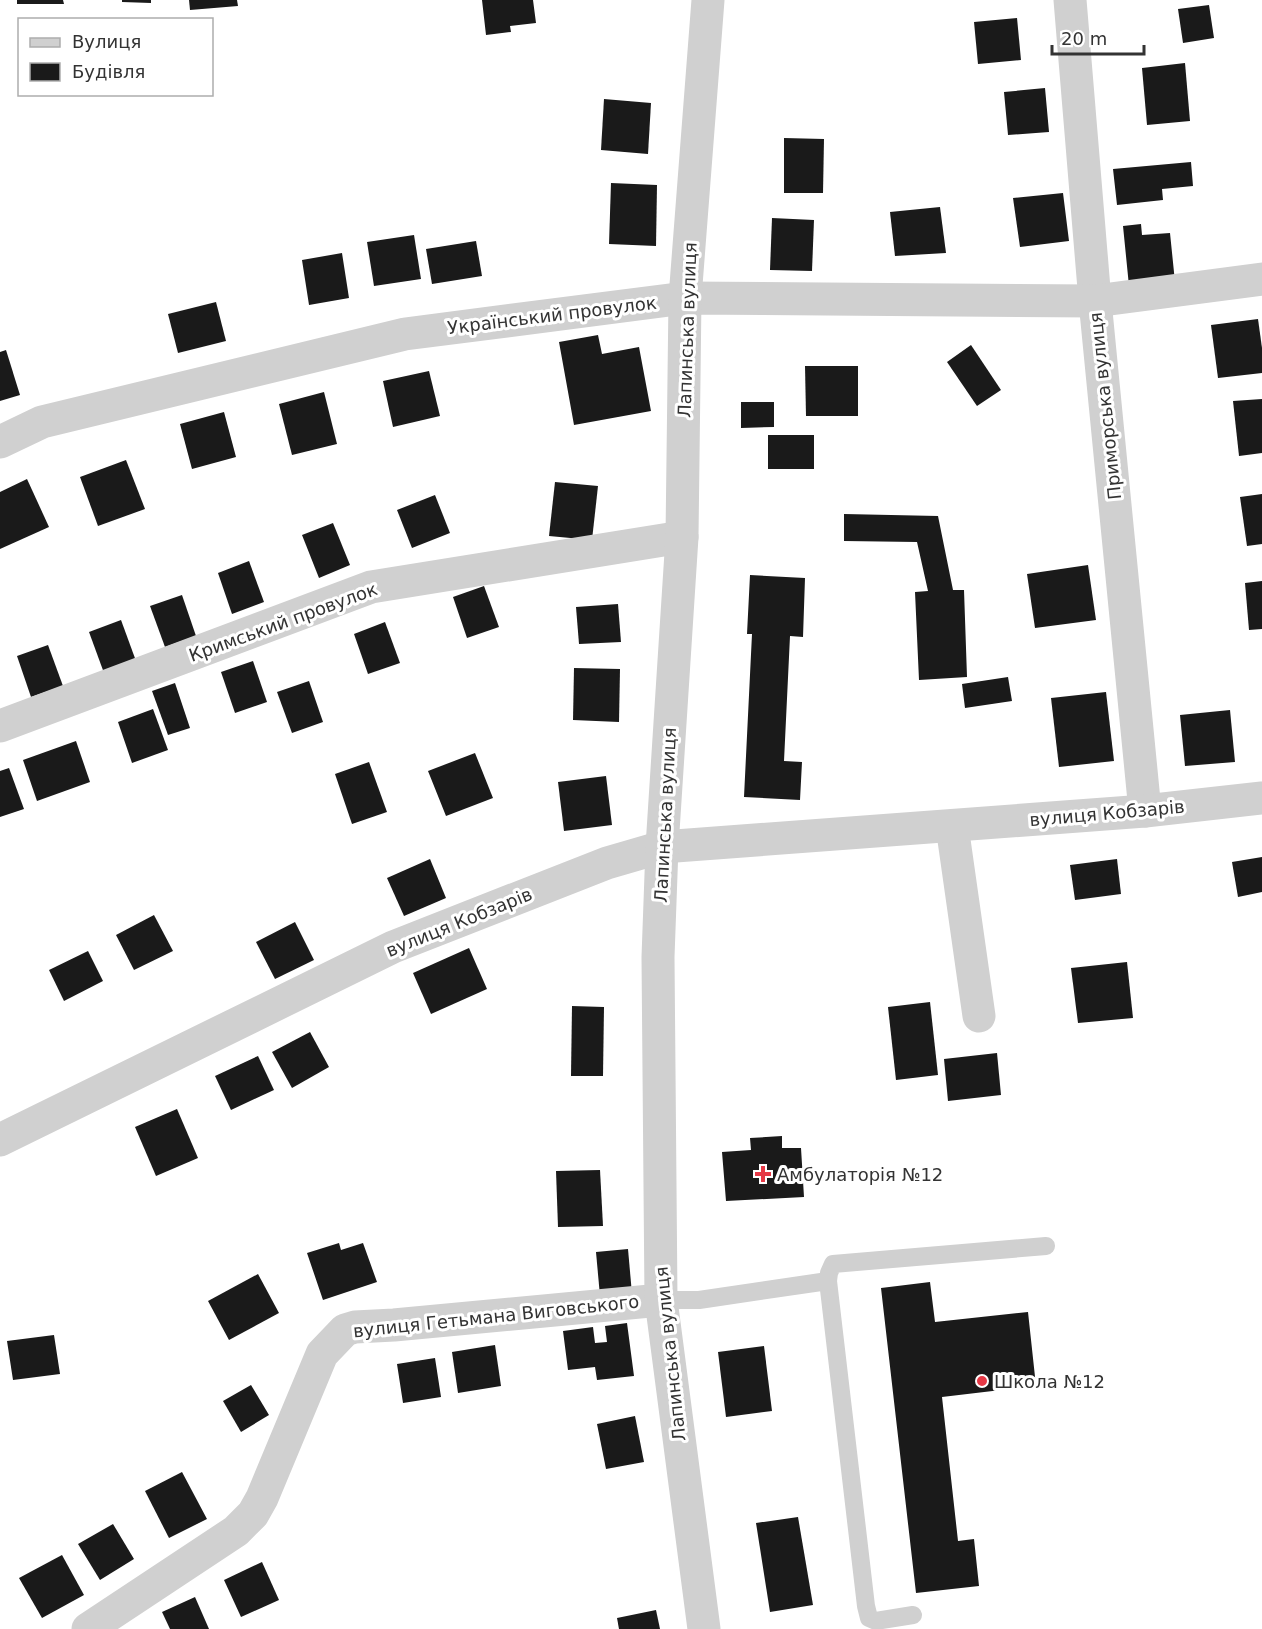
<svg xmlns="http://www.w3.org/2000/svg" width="1262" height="1629" viewBox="0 0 1262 1629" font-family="'DejaVu Sans',sans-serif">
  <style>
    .building { fill: #1a1a1a }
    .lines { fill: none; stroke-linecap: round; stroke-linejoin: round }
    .lane { stroke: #d0d0d0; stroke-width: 18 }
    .street { stroke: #d0d0d0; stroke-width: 33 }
    .poi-dot { fill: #e63946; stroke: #fff; stroke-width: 2 }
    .labels { text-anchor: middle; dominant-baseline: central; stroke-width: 6; stroke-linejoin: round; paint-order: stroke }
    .street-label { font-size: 18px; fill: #333; stroke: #fff }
    .poi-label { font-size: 18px; fill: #333; stroke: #fff; text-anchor: start }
  </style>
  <rect width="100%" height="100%" fill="#fff"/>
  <g class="building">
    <polygon points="17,0 63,0 64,4 17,4"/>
    <polygon points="122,0 151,0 151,3 122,2"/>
    <polygon points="189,0 237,0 238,6 190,10"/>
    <polygon points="482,0 533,0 536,23 510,26 511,32 486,35"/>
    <polygon points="1209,5 1214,38 1183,43 1178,9"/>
    <polygon points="1017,18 1021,60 978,64 974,22"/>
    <polygon points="1185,63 1190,121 1147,125 1142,68"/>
    <polygon points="1045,88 1049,132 1008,135 1004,92"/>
    <polygon points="604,99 651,103 648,154 601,150"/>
    <polygon points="784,138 824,139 823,193 784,193"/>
    <polygon points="1191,162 1193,186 1162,189 1163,200 1117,205 1113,169"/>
    <polygon points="611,183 657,185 656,246 609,244"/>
    <polygon points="1063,193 1069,241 1020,247 1013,198"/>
    <polygon points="940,207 946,253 895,256 890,212"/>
    <polygon points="772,218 814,220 812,271 770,270"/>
    <polygon points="1141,224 1142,235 1170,233 1175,282 1129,286 1123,226"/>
    <polygon points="414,235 421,279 374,286 367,242"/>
    <polygon points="476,241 482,276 432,284 426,249"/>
    <polygon points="342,253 349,298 309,305 302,260"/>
    <polygon points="216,302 226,341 178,353 168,314"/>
    <polygon points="1258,319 1262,348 1262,373 1218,378 1211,325"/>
    <polygon points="598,335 602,354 639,347 651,411 574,425 559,342"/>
    <polygon points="971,345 1001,390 977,406 947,362"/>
    <polygon points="6,350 20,395 0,401 0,352"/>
    <polygon points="805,366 858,366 858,416 806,416"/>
    <polygon points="429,371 440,416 393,427 383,381"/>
    <polygon points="324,392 337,444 292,455 279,404"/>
    <polygon points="1262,399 1262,453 1239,456 1233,401"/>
    <polygon points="741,402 774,402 774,427 741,428"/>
    <polygon points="224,412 236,457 192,469 180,424"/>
    <rect x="768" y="435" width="46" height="34"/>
    <polygon points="126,460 145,509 98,526 80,477"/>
    <polygon points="27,479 49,527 0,549 0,492"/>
    <polygon points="555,482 598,486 592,540 549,536"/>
    <polygon points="1262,494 1262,544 1247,546 1240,497"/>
    <polygon points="435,495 450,533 412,548 397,510"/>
    <polygon points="844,514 938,516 953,590 964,590 967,677 919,680 915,592 928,591 917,542 844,541"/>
    <polygon points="333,523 350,565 319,578 302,535"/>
    <polygon points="249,561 264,602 232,614 218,573"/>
    <polygon points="1088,565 1096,620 1035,628 1027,574"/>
    <polygon points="750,575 805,578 803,637 790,636 784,761 802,762 800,800 744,797 752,634 747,634"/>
    <polygon points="1262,581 1262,629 1249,630 1245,583"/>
    <polygon points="484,586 499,627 467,638 453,597"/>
    <polygon points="182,595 196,636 165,647 150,606"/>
    <polygon points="618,604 621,642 579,644 576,607"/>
    <polygon points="121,620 136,661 104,673 89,632"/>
    <polygon points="385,622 400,663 368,674 354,634"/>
    <polygon points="48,645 63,686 31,697 17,656"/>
    <polygon points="253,661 267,702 235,713 221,672"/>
    <polygon points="574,668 620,669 619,722 573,720"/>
    <polygon points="1008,677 1012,701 965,708 962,684"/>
    <polygon points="309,681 323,722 292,733 277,692"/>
    <polygon points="175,683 190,728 168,735 152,691"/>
    <polygon points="1106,692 1114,761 1059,767 1051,698"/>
    <polygon points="153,709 168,750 132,763 118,722"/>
    <polygon points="1230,710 1235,762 1185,766 1180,715"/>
    <polygon points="76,741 90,782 37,801 23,760"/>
    <polygon points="475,753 493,798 446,816 428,771"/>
    <polygon points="369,762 387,812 352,824 335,774"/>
    <polygon points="9,768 24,809 0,817 0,771"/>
    <polygon points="606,776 612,825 564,831 558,782"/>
    <polygon points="1262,857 1262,892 1238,897 1232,862"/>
    <polygon points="430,859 446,898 404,916 387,878"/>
    <polygon points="1117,859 1121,894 1075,900 1070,865"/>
    <polygon points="154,915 173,951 134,970 116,935"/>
    <polygon points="295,922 314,960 275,979 256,942"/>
    <polygon points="469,948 487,989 431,1014 413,973"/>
    <polygon points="88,951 103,981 64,1001 49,970"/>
    <polygon points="1127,962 1133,1018 1078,1023 1071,968"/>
    <polygon points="930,1002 938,1075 896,1080 888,1007"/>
    <polygon points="572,1006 604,1007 603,1076 571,1076"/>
    <polygon points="310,1032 329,1067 292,1088 272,1052"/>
    <polygon points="997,1053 1001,1095 948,1101 944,1059"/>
    <polygon points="258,1056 274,1090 231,1110 215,1076"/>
    <polygon points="177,1109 198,1158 156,1176 135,1127"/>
    <polygon points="782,1136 782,1148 801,1148 804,1197 726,1201 722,1152 751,1150 750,1138"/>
    <polygon points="600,1170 603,1226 558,1227 556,1171"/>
    <polygon points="339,1243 341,1250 363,1243 377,1282 323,1300 307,1253"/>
    <polygon points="628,1249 632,1294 600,1296 596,1252"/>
    <polygon points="258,1274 279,1313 229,1340 208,1301"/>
    <polygon points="930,1282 935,1322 1028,1312 1036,1386 942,1397 958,1541 974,1539 979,1586 916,1593 881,1288"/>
    <polygon points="627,1323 634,1376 597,1380 595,1367 568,1370 563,1331 593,1327 595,1343 607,1342 605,1326"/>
    <polygon points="54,1335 60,1374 13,1380 7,1341"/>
    <polygon points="495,1345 501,1386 458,1393 452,1352"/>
    <polygon points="764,1346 772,1411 726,1417 718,1352"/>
    <polygon points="435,1358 441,1397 403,1403 397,1364"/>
    <polygon points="251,1385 269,1415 241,1432 223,1401"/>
    <polygon points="635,1416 644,1462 606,1469 597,1424"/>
    <polygon points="182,1472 207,1519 169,1538 145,1491"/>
    <polygon points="798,1517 813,1605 770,1612 756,1523"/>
    <polygon points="113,1524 134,1559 100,1580 78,1544"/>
    <polygon points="62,1555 84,1595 42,1618 19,1578"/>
    <polygon points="262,1562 279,1600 241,1617 224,1580"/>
    <polygon points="195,1597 209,1629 170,1629 162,1612"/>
    <polygon points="656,1610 660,1629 619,1629 617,1618"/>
  </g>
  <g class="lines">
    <g class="lane">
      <polyline points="828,1281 866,1606 869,1618 876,1621 913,1615"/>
      <polyline points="661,1300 699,1300 828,1281 829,1273 833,1264 1046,1246"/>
    </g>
    <g class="street">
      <polyline points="1070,0 1095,301 1145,811"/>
      <polyline points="0,442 42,422 405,334 685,298 1095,301 1262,279"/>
      <polyline points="0,726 371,587 682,537"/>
      <polyline points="952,826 979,1016"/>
      <polyline points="0,1140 393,947 607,863 662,847 1145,811 1262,798"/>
      <polyline points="88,1629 236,1531 253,1514 262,1498 322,1354 345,1330 355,1327 394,1325 661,1300"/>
      <polyline points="704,1629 661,1300 658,957 662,847 682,537 685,298 708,0"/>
    </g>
  </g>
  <g class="poi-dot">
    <path d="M760 1165h6v6h6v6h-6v6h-6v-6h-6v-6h6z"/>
    <circle cx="982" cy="1381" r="6"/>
  </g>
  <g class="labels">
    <g class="street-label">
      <text transform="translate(552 315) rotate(-7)">Український провулок</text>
      <text transform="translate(687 330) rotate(-88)">Лапинська вулиця</text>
      <text transform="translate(1105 406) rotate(-96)">Приморська вулиця</text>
      <text transform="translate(283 622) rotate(-20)">Кримський провулок</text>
      <text transform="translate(1107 813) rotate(-5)">вулиця Кобзарів</text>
      <text transform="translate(665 815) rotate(-87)">Лапинська вулиця</text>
      <text transform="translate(459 922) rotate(-22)">вулиця Кобзарів</text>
      <text transform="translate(496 1316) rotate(-6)">вулиця Гетьмана Виговського</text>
      <text transform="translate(670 1354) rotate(-96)">Лапинська вулиця</text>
    </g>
    <g class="poi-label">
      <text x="777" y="1174">Амбулаторія №12</text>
      <text x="994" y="1381">Школа №12</text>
    </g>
  </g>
  <rect x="18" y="18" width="195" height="78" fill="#ffffff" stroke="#adadad" stroke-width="1.5"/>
  <rect x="30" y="38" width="30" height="9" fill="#d0d0d0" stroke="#adadad" stroke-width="1.5"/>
  <text x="72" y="48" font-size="18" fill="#333333">Вулиця</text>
  <rect x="30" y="63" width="30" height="18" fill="#1a1a1a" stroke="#adadad" stroke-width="1.5"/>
  <text x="72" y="78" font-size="18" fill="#333333">Будівля</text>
  <path d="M1052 45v9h92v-9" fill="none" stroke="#333333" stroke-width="3"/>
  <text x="1061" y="45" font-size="18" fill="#333333" stroke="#ffffff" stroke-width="4.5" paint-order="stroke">20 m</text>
</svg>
